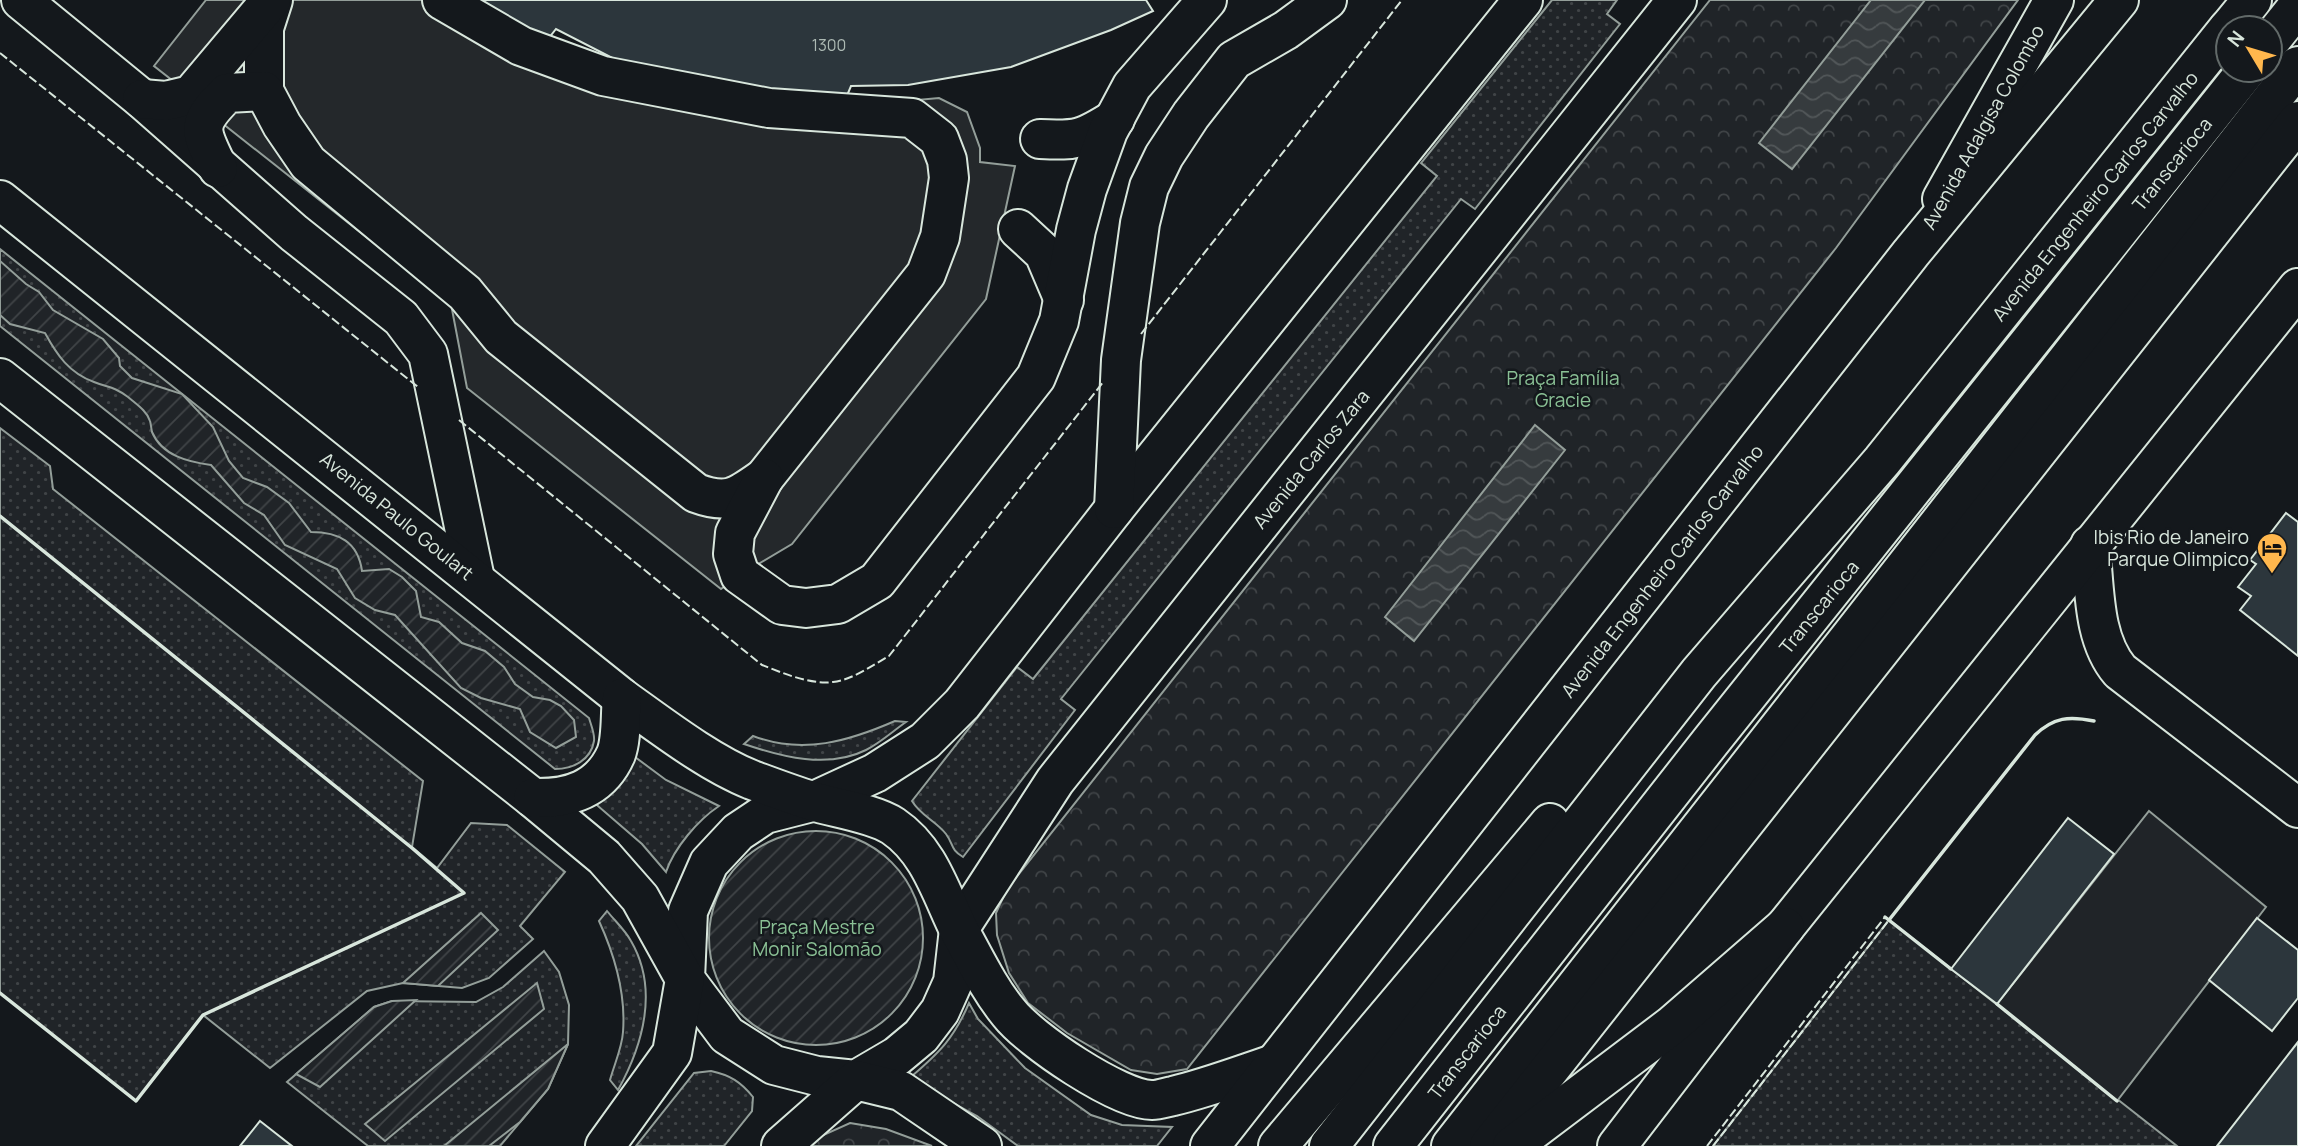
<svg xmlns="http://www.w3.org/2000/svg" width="2298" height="1146" viewBox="0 0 2298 1146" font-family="Manrope,sans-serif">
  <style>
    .grass { fill: url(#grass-dots); stroke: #939e99; stroke-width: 2 }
    .park { fill: url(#park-crowns); stroke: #939e99; stroke-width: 2 }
    .garden { fill: url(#garden-furrows); stroke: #939e99; stroke-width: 2 }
    .pitch { fill: #202428; stroke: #939e99; stroke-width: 2 }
    .parking { fill: #24282b; stroke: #939e99; stroke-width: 2 }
    .water { fill: url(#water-waves); stroke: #939e99; stroke-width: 2 }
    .building { fill: #2c363c; stroke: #d8e6dc; stroke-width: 2 }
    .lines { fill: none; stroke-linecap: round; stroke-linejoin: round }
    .minor-casing { stroke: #d8e6dc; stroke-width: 42 }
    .major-casing { stroke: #d8e6dc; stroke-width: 42 }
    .highway-casing { stroke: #d8e6dc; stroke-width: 42 }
    .minor { stroke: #14181c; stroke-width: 38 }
    .major { stroke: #14181c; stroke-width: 38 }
    .highway { stroke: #14181c; stroke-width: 38 }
    .fence { stroke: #d8e6dc; stroke-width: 2; stroke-dasharray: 9 3.5; stroke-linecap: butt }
    .wall { stroke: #d8e6dc; stroke-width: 3.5 }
    .labels { text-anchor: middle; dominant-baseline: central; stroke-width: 5; stroke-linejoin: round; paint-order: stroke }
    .number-label { font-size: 16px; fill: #adbab4 }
    .street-label { font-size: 19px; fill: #d8e6dc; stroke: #14181c }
    .park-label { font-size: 19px; fill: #8ac095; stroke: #14181c }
    .poi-label { font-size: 19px; fill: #d8e6dc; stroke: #14181c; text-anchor: end }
  </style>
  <defs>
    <pattern id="grass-dots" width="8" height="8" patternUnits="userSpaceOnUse" patternTransform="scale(1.75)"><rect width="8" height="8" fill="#202428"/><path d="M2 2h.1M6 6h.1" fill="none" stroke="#404447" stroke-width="1.8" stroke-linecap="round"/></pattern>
    <pattern id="park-crowns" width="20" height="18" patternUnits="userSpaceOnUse" patternTransform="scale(1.75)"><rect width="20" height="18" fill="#202428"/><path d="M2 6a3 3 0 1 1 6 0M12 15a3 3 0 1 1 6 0" fill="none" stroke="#404447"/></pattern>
    <pattern id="garden-furrows" width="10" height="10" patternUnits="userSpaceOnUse" patternTransform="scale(1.75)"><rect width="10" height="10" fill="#202428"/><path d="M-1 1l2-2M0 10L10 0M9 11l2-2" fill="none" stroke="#404447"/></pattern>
    <pattern id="water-waves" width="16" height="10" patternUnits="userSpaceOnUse" patternTransform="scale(1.75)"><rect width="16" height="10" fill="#363b3e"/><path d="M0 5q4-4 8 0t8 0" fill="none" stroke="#525759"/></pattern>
  </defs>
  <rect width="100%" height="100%" fill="#14181c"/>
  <g class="grass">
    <path d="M1552 0H1617L1607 14 1620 24 1475 209 1461 199 1061 699 1075 710 963 857C950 849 954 845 946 834 936 821 921 816 912 801L1017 667 1033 679 1437 176 1421 163Z"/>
    <path d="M0 249 589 718C591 725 595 734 594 741 591 760 573 769 555 769L0 326Z"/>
    <polygon points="0,428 50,466 53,489 423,781 412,847 437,868 471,823 507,825 565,872 520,926 533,939 489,978 462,988 403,983 367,991 270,1068 203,1015 136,1101 0,993"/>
    <path d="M895 721 906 722C893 731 880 743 866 750 828 769 782 757 744 744L753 736C803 755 849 741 895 721Z"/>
    <path d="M631 754 666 780 719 806C698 820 674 848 666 872L642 844 591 800Z"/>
    <path d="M607 911C615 921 625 930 631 941 659 989 643 1045 618 1090L610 1080C614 1065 622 1048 623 1032 626 993 615 956 599 921Z"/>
    <polygon points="1889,920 2177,1146 1713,1146"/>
    <polygon points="544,951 559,972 569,1005 568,1044 548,1089 500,1146 368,1146 287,1082 374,1007 392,1001 476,1002 503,987"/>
    <path d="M969 1003 978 1019 1025 1068 1091 1115 1122 1125 1172 1127 1157 1146H1018L977 1116 920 1085 912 1076C940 1052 954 1038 969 1003Z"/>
    <path d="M711 1071C730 1075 741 1082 753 1097L752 1111 724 1146H636L694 1073Z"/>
  </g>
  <g class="park">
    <polygon points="1710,0 2018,0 1836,248 1187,1069 1157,1074 1131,1070 1067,1033 1028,1003 1009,973 997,935 996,913 1007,889"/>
    <polygon points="850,1123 886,1129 932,1146 804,1146 810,1141"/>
  </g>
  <g class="garden">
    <path d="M0 261 26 284 39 292 53 310 103 339 119 358 120 366 132 378 182 394 213 427 229 461 243 478 267 487 289 503 311 532C339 532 358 542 362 571L389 569 402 577 416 591 421 617 439 622 462 643 485 651 504 667 515 684 533 697 550 700 561 706 574 720 576 737 556 748 530 732 520 709 481 698 461 688 395 615 375 610 355 598 337 569 285 545 264 515 244 503 211 465C189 462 162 456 152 432 151 428 151 424 150 421 147 411 136 404 128 397 113 386 109 388 94 382 69 373 57 355 45 333L10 324 0 315Z"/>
    <circle cx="816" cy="938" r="107"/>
    <polygon points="481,913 498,930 438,986 403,983"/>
    <polygon points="537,983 544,1009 385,1141 365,1124"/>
    <polygon points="416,1000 320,1087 296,1074 374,1007 392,1001"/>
    <polygon points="568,1044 548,1089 520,1122 489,1146 444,1146"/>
  </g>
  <polygon class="pitch" points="2149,811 2266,907 2117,1101 1997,1004"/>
  <polygon class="parking" points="206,0 456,0 533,43 851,106 939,98 967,112 980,148 980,162 1015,166 986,299 792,544 740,575 721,589 467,388 451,304 208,112 191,95 154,66"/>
  <g class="water">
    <polygon points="1871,0 1925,0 1792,169 1759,143"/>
    <polygon points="1535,425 1565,450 1414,641 1385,617"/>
  </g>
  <g class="building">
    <polygon points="474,0 1146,0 1153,11 1111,30 1011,67 908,85 851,86 846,98 772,94 626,65 556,29 548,39"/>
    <polygon points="2286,513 2298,522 2298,656 2240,610 2251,596 2238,587 2256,564 2250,560"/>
    <polygon points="2068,818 2114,854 1997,1004 1951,969"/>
    <polygon points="2257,918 2298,950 2298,998 2272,1031 2209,980"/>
    <polygon points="2298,1042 2298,1146 2217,1146"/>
    <polygon points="260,1121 292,1146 240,1146"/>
  </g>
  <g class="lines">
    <g class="minor-casing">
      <g id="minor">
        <polyline points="21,0 142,99 294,233 401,318 428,354 475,579"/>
        <polyline points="1523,0 1114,509 962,704 925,741 875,773 812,802 765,814 738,832 709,863 688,911 685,979 727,1035 774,1065 817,1076 856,1080 897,1056 921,1036 940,1011 953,982 959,929 1055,781 1677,0"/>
        <polyline points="2270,41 2298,6"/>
        <polyline points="264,91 264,28 273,0"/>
        <polyline points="142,99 166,101 191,95 271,0"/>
        <path d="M1040 139C1078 141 1083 139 1115 119"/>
        <path d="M218 168C199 129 195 125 227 93L264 91 282 125 308 163 465 293 501 337 696 493C728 505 737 497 764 478L926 274 940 237 949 178 947 160 939 139 912 118 769 108 603 76 521 46 442 0"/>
        <polyline points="1942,199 2054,0"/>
        <path d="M0 200 622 698C660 725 709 763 752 780 771 787 792 795 812 801 834 808 873 813 893 826 930 851 941 894 960 932 975 959 989 989 1009 1013 1030 1040 1119 1100 1152 1100 1159 1100 1167 1097 1173 1096 1207 1088 1241 1075 1274 1064"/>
        <polyline points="1018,229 1044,253 1064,300"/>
        <polyline points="0,378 533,798 604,857 640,898 685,979 672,1053 605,1146"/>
        <polyline points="764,478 735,533 733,554 740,575 782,605 806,608 838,604 877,581 1036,377 1059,321 1076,230 1087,189 1108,131 1132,86 1207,0"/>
        <polyline points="1114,509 1121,360 1140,223 1149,187 1164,156 1191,115 1234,60 1286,30 1327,0"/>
        <path d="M2090 545C2095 587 2092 638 2120 671L2298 808"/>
        <path d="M533 798C569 799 600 790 616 754 622 738 620 715 622 698"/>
        <polyline points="781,1146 856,1080 901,1091 982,1146"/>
        <polyline points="1393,1146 1711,741 2247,70"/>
        <polyline points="1451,1146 2298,66"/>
      </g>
    </g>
    <g class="major-casing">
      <g id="major">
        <polyline points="1210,1146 1911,253 2119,0"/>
        <polyline points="1617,1146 1785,927 2298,288"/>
      </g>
    </g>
    <g class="highway-casing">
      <g id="highway">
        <polyline points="2229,28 2252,0"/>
        <polyline points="1278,1146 1550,823"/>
        <polyline points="1329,1146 1699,673 1882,461 2228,29"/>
        <polyline points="1489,1146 2298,121"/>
        <polyline points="1512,1146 1671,1026 1785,927"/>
      </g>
    </g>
    <use href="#minor" class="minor"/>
    <use href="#major" class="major"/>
    <use href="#highway" class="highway"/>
    <g class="fence">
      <polyline points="0,53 418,387"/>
      <polyline points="1141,334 1402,0"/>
      <path d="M459 420 762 665C783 673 810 685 833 682 852 680 873 665 889 656L1104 381"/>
      <polyline points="1707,1146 1885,917"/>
      <polyline points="1713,1146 1889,920"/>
    </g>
    <g class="wall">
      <polyline points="0,516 412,848 464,893 203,1015 136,1101 0,993"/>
      <polyline points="1885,917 1951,969"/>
      <path d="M1889 920 2035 735C2054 717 2069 716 2094 721"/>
      <polyline points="1997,1004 2117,1101"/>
    </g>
  </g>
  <defs>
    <g id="hotel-pin" transform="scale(1.575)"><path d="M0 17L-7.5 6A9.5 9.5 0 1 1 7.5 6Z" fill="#ffb74d" stroke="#14181c"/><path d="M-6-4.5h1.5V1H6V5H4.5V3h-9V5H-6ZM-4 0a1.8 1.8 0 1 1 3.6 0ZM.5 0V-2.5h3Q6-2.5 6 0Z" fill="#111"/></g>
  </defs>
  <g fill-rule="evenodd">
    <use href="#hotel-pin" x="2272" y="548"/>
  </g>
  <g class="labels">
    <g class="number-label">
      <text x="829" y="45">1300</text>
    </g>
    <g class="street-label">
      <text transform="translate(1983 127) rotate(-61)">Avenida Adalgisa Colombo</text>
      <text transform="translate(2172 164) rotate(-51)">Transcarioca</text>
      <text transform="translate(2095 196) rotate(-51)">Avenida Engenheiro Carlos Carvalho</text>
      <text transform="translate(1311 459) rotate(-51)">Avenida Carlos Zara</text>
      <text transform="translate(397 516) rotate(39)">Avenida Paulo Goulart</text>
      <text transform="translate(1662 571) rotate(-52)">Avenida Engenheiro Carlos Carvalho</text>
      <text transform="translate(1819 607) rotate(-51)">Transcarioca</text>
      <text transform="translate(1467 1052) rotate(-52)">Transcarioca</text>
    </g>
    <g class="park-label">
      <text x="1563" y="378">Praça Família<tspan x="1563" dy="22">Gracie</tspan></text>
      <text x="817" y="927">Praça Mestre<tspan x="817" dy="22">Monir Salomão</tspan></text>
    </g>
    <g class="poi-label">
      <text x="2249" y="537">Ibis Rio de Janeiro<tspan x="2249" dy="22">Parque Olimpico</tspan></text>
    </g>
  </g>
  <g transform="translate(2249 49) rotate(308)"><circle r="33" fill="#14181c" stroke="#626a69" stroke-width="2"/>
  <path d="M0-5L12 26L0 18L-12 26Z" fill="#ffb74d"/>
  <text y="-10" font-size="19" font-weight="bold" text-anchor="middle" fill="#d8e6dc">N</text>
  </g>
</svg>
